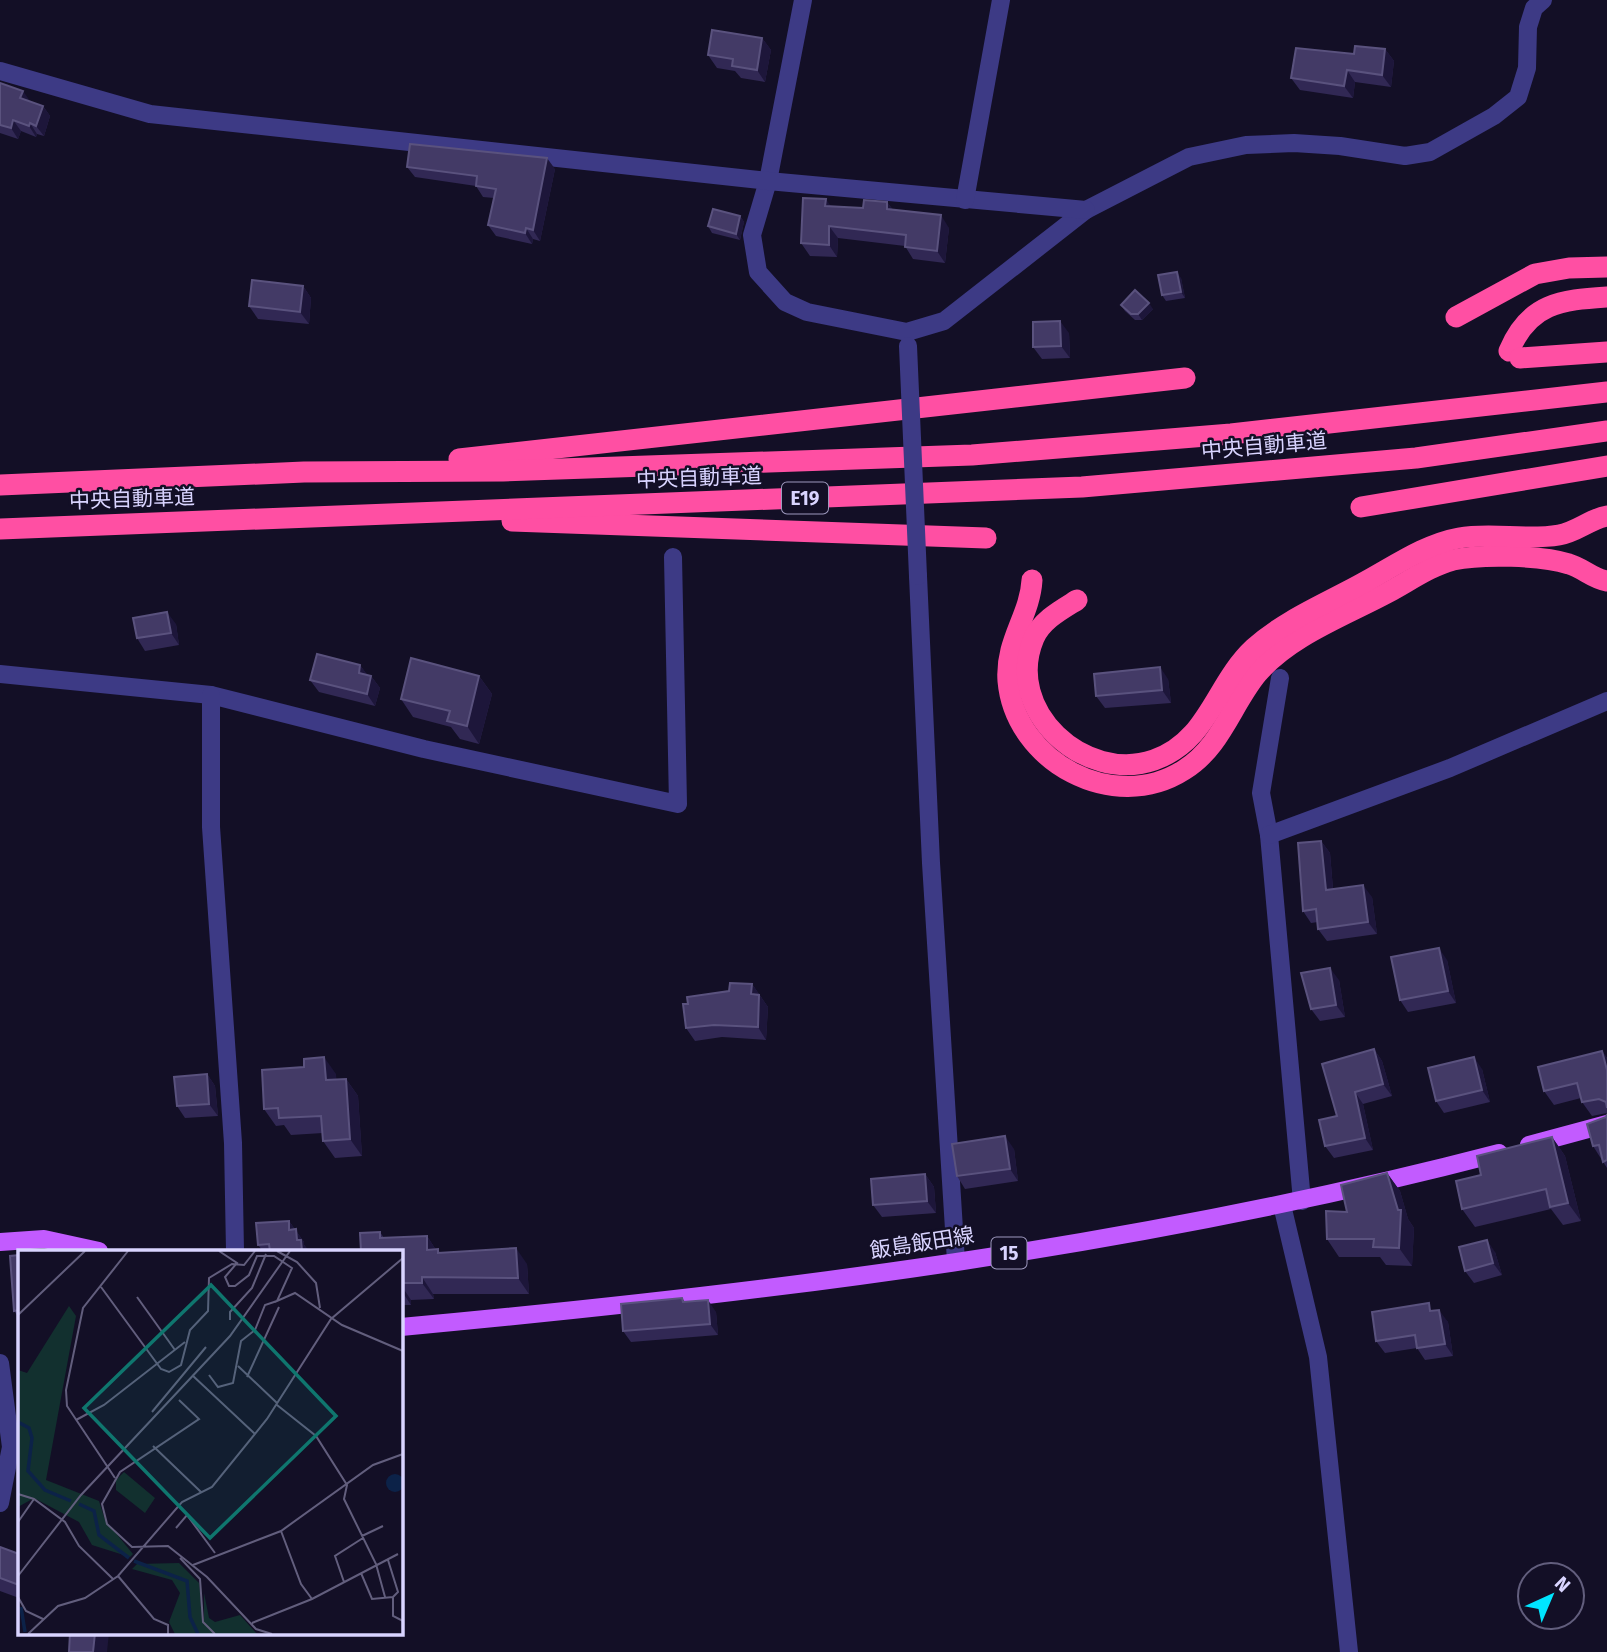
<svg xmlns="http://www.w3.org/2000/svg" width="1607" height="1652" viewBox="0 0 1607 1652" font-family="'Fira Sans','Noto Sans JP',sans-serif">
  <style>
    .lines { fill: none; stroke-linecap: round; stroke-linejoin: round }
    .street { stroke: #3d3a85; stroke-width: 18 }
    .primary { stroke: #c25bff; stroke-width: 18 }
    .highway { stroke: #ff4fa3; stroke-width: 21 }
    .street-bridge { stroke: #3d3a85; stroke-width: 18 }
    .wall { fill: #312854 }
    .shaded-wall { fill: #1d163a }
    .building { fill: #433a66; stroke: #5a527e; stroke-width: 2 }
    .labels { text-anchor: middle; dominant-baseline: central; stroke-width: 5; stroke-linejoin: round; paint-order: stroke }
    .shield { fill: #130f26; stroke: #9e99be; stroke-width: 2 }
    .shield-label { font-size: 19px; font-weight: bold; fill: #d9d4ff }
    .street-label { font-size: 21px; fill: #d9d4ff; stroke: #130f26 }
    .inset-river { fill: none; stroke: #0c2248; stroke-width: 3.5 }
    .inset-road { fill: none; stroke: #625e7d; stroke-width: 2 }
    .view { fill: #0f766e; fill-opacity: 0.15; stroke: #0f766e; stroke-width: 3.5 }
    .inset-edge { fill: none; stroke: #d9d4ff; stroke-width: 3.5 }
  </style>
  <rect width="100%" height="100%" fill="#130f26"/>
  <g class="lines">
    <g class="street">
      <polyline points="803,0 768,181 752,235 758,272 785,302 807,312 907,332 944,321 1086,210 1189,157 1246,145 1294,143 1340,146 1405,156 1430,152 1494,116 1518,97 1527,68 1528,27 1534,8 1543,0"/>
      <polyline points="0,71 150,114 768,181 1086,210"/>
      <polyline points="965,200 1001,0"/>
      <polyline points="918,576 931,863 956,1261"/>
      <polyline points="0,674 211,695 424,749 678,804 673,557"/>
      <polyline points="1280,678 1261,793 1269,835 1302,1201"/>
      <polyline points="211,695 211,827 233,1143 235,1251"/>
      <polyline points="1269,835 1450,768 1607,701"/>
      <polyline points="1282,1205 1318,1357 1349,1652"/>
      <polyline points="0,1363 11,1447 0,1503"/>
    </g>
    <g class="primary">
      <polyline points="1529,1145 1607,1124"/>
      <polyline points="0,1242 44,1239 99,1251"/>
      <path d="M401 1327C770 1293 1139 1247 1499 1153"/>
    </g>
    <g class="highway">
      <polyline points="1456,317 1535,274 1569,268 1607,267"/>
      <path d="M1509 351C1529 303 1561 300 1607 297"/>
      <polyline points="1520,358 1607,352"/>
      <polyline points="459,459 1185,378"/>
      <polyline points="0,485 304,472 503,471 972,455 1231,434 1607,392"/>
      <polyline points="1361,507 1607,466"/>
      <polyline points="512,521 986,538"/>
      <polyline points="0,529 1082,487 1416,458 1607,431"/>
      <path d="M1032 580C1030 616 1005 641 1008 681 1015 762 1114 815 1184 770 1221 747 1231 706 1257 674 1289 636 1344 616 1387 593 1408 582 1430 566 1453 560 1481 554 1542 555 1569 564 1583 568 1593 579 1607 581"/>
      <path d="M1077 600C1061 610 1042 620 1034 638 1003 711 1085 784 1154 760 1209 741 1215 684 1254 648 1285 620 1327 603 1363 583 1393 567 1425 544 1459 538 1492 532 1526 541 1559 535 1577 532 1590 519 1607 516"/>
    </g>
    <polyline class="street-bridge" points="908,346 918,576"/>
  </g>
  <g class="wall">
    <polygon points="762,38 771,50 765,82 741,78 735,71 717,68 708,55"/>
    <polygon points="1385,49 1394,61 1391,87 1355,82 1353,98 1300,90 1291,78 1354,54"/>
    <polygon points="0,83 30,101 43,106 50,116 44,136 37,134 36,137 21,131 18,139 0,133"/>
    <polygon points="407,167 555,169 540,241 533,239 532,244 496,236 488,225 494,198 483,197 476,186 415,177"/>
    <polygon points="887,202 893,210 949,228 945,263 913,259 905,246 838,238 837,257 810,256 801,243 831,207 863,208"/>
    <polygon points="740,216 744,222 740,240 712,233 708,226"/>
    <polygon points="1181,278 1185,298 1166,301 1162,295"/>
    <polygon points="303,286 311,298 309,324 258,319 249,306"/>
    <polygon points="1121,305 1153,309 1142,320 1135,320 1125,311"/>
    <polygon points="1069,333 1070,358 1042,359 1033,347"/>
    <polygon points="176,624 179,645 145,651 137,638"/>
    <polygon points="360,665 367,675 371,676 380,688 375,706 319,692 310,680"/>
    <polygon points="479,676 492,694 479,744 460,739 451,727 413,717 401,699"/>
    <polygon points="1168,679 1171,703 1105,708 1096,696"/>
    <polygon points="1321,841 1330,853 1333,889 1372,897 1377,934 1327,941 1318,929 1318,922 1311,923 1303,911"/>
    <polygon points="1447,960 1456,1003 1408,1012 1400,1000"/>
    <polygon points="1339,980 1345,1017 1320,1021 1311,1009"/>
    <polygon points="752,984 768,1007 766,1040 722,1037 695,1041 686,1028 688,1004"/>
    <polygon points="1374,1049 1382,1061 1392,1096 1363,1104 1373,1150 1334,1158 1325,1146 1337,1116"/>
    <polygon points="1602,1051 1607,1058 1607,1113 1592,1116 1582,1102 1581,1098 1554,1105 1544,1091"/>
    <polygon points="1482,1069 1490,1102 1444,1113 1436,1101"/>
    <polygon points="207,1074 215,1086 218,1116 185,1118 177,1106"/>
    <polygon points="336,1074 336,1080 346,1079 358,1096 362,1156 335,1158 323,1141 323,1133 291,1135 284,1125 276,1126 264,1109"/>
    <polygon points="1607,1114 1607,1168 1593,1146"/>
    <polygon points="1552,1137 1565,1156 1581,1221 1563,1225 1551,1209 1475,1227 1462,1209 1481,1175"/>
    <polygon points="1014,1149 1018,1181 965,1189 957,1176"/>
    <polygon points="1387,1173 1400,1191 1408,1219 1414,1228 1412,1266 1386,1265 1380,1257 1339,1257 1327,1239 1347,1212"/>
    <polygon points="925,1174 934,1187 936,1213 882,1217 873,1205"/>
    <polygon points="289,1221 304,1242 304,1245 309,1251 263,1251 258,1245"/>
    <polygon points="380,1232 384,1238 427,1236 436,1250 438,1249 440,1253 527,1264 529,1294 433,1294 434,1299 411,1300 411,1305 401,1305 401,1251 361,1251"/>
    <polygon points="1495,1252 1502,1275 1474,1283 1465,1271"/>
    <polygon points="19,1255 19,1318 14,1311"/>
    <polygon points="682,1298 685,1302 716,1312 718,1335 631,1342 623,1331"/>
    <polygon points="1434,1311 1448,1322 1453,1356 1425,1360 1417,1348 1385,1353 1376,1341"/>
    <polygon points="0,1547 19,1554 19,1598 0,1591"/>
  </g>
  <g class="shaded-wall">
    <polygon points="762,38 771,50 765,82 757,70"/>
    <polygon points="1385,49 1394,61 1391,87 1382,75"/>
    <polygon points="1347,70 1355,82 1353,98 1344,86"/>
    <polygon points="23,91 30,101 20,98"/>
    <polygon points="43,106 50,116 44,136 36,126"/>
    <polygon points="13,120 21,131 18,139 11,128"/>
    <polygon points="30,123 37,134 36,137 29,126"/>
    <polygon points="547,158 555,169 540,241 533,230"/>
    <polygon points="826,199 834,211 825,206"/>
    <polygon points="887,202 896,214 887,209"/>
    <polygon points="941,215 949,228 945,263 937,251"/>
    <polygon points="740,216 744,222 740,240 736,234"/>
    <polygon points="829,226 838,238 837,257 829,245"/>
    <polygon points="526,228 533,239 532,244 525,233"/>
    <polygon points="1177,272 1181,278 1185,298 1181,292"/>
    <polygon points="303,286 311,298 309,324 300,312"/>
    <polygon points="1149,303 1153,309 1142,320 1138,314"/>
    <polygon points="1060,321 1069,333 1070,358 1061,346"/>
    <polygon points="167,612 176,624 179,645 171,633"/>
    <polygon points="360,665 369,677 359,673"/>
    <polygon points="1160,667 1168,679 1171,703 1162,690"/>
    <polygon points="371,676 380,688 375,706 367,694"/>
    <polygon points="479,676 492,694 479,744 467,726"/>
    <polygon points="1321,841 1330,853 1334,902 1326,890"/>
    <polygon points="1363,885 1372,897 1377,934 1368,922"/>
    <polygon points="1439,948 1447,960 1456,1003 1448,991"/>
    <polygon points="1330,968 1339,980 1345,1017 1336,1005"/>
    <polygon points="752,984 768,1007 766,1040 758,1027 751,994"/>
    <polygon points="1374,1049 1382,1061 1392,1096 1383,1084"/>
    <polygon points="1602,1051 1607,1058 1607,1070"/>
    <polygon points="324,1057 336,1074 338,1097 326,1080"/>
    <polygon points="1474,1057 1482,1069 1490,1102 1482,1090"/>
    <polygon points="207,1074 215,1086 218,1116 209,1104"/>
    <polygon points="346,1079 358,1096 362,1156 350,1139"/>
    <polygon points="1355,1092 1363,1104 1373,1150 1365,1138"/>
    <polygon points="1005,1136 1014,1149 1018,1181 1010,1169"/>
    <polygon points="1552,1137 1565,1156 1581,1221 1568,1203"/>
    <polygon points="1387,1173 1400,1191 1408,1219 1414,1228 1412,1266 1399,1248 1398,1210"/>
    <polygon points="925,1174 934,1187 936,1213 927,1201"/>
    <polygon points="289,1221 304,1242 304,1245 309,1251 302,1251 289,1230"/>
    <polygon points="427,1236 438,1253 427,1250"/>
    <polygon points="1487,1240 1495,1252 1502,1275 1493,1263"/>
    <polygon points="516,1248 527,1264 529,1294 518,1278"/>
    <polygon points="422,1277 433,1294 434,1299 422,1283"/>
    <polygon points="401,1285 411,1300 411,1305 401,1290"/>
    <polygon points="708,1300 716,1312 718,1335 710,1324"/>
    <polygon points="1439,1310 1448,1322 1453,1356 1445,1344"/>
    <polygon points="95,1633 109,1633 107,1652 93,1652"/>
  </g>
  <g class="building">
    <polygon points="712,30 762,38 757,70 732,66 733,59 708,55"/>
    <polygon points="1355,46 1385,49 1382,75 1347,70 1344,86 1291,78 1296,48 1354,54"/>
    <polygon points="0,83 23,91 20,98 43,106 36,126 30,123 29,126 13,120 11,128 0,125"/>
    <polygon points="410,144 547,158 533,230 526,228 525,233 488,225 496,189 476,186 477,176 407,167"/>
    <polygon points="803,198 826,199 825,206 863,208 864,200 887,202 887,209 941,215 937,251 905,247 906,235 829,226 829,245 801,243"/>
    <polygon points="713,209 740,216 736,234 708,226"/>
    <polygon points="1177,272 1181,292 1162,295 1158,275"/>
    <polygon points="252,280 303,286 300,312 249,306"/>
    <polygon points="1135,290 1149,303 1138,314 1131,314 1121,305"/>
    <polygon points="1060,321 1061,346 1033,347 1033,322"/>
    <polygon points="167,612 171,633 137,638 133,618"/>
    <polygon points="317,654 360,665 359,673 371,676 367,694 310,680"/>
    <polygon points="411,658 479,676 467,726 447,721 450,711 401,699"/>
    <polygon points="1160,667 1162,690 1096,696 1094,674"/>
    <polygon points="1321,841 1326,890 1363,885 1368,922 1318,929 1316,909 1303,911 1298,843"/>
    <polygon points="1439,948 1448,991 1400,1000 1391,957"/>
    <polygon points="1330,968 1336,1005 1311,1009 1301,973"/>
    <polygon points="730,983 752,984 751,994 759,995 758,1027 714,1025 686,1028 683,1004 688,1004 687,997 729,991"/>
    <polygon points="1374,1049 1383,1084 1355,1092 1365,1138 1325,1146 1319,1120 1337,1116 1322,1064"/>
    <polygon points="1602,1051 1607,1070 1607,1108 1606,1102 1599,1099 1582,1102 1577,1083 1544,1091 1538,1067"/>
    <polygon points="324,1057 326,1080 346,1079 350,1139 323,1141 321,1116 279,1118 278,1108 264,1109 262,1070 304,1067 304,1059"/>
    <polygon points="1474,1057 1482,1090 1436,1101 1428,1068"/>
    <polygon points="207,1074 209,1104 177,1106 174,1077"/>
    <polygon points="1607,1114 1607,1160 1603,1162 1599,1145 1593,1146 1587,1124 1606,1117"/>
    <polygon points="1005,1136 1010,1169 957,1176 952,1144"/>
    <polygon points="1552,1137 1568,1203 1550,1207 1546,1189 1462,1209 1456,1181 1481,1175 1477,1156"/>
    <polygon points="1387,1173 1398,1210 1401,1210 1399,1248 1373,1247 1374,1239 1327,1239 1326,1211 1347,1212 1341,1185"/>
    <polygon points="925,1174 927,1201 873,1205 871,1179"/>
    <polygon points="289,1221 289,1230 296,1229 297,1240 301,1240 302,1251 270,1251 269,1244 258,1245 256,1223"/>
    <polygon points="380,1232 380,1238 427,1236 427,1250 438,1249 438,1253 516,1248 518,1278 422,1277 422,1283 401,1283 401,1251 361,1251 360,1233"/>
    <polygon points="1487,1240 1493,1263 1465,1271 1459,1247"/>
    <polygon points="19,1255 19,1310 14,1311 10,1256"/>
    <polygon points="682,1298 683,1302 708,1300 710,1324 623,1331 621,1304"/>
    <polygon points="1429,1303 1430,1311 1439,1310 1445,1344 1417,1348 1415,1335 1376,1341 1372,1312"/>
    <polygon points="0,1547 19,1554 19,1585 0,1578"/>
    <polygon points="70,1633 95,1633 93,1652 69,1652"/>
  </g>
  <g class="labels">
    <g class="shield">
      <rect x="782" y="482.5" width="46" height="31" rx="5"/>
      <rect x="991.5" y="1237.5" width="35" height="31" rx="5"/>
    </g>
    <g class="shield-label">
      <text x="805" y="498">E19</text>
      <text x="1009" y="1253">15</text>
    </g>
    <g class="street-label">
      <text transform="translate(1264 446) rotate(-5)">中央自動車道</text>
      <text transform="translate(699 478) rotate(-2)">中央自動車道</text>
      <text transform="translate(132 499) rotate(-2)">中央自動車道</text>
      <text transform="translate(922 1243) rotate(-9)">飯島飯田線</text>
    </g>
  </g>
  <g transform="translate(18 1250)">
    <rect width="385" height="385" fill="#130f26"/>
    <path d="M51 56 58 66 28 230 81 251 87 270 115 304 112 307 74 295 61 272 16 248 0 257V120L9 123ZM106 222 137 248 127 263 98 240V230ZM161 313 181 333 186 376V343L191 368 197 372 222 365 239 384H157L151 372 162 343 154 330 114 319 119 314Z" fill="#12302f"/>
    <path d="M368 233a9 9 0 1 1 18 0a9 9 0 1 1-18 0Z" fill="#0c2248"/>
    <path class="inset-river" d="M0 172 11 178 14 188 10 221 27 240 53 251M61 254 76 261 81 285 111 308M116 311 169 331 172 367 180 384M3 357 7 382"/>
    <path class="inset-road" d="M201 1 219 13 207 27 211 36H217L231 25 239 6H256L274 18 259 51 277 43 324 75 385 101M259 1 279 12 298 33 302 58M83 37 143 119 151 122 163 115 172 80 190 61 191 28 214 14 226 15 237 1M119 47 157 100M0 65 67 1M212 70V62L234 38 248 4M220 116 259 153M174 125 237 184M191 125 200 137 215 133 223 91 237 80 247 55 259 51M229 127 261 57M161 150 181 169 102 222 84 254 89 274 114 297 150 296 189 327 238 379 254 384M259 155 298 186 329 235 326 249 358 314 367 347M134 162 188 97M58 170 86 155 167 92M135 196 183 242M97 228 49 156 48 140 65 58 110 1M0 244 16 249 47 272 61 296 95 329M0 272 16 249M158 278 169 265 197 303M263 281 283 334 294 349M344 286 365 276M162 308 182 329 185 372 197 384M370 310 380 342 375 347V366L385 371M175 315 263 281 355 215 385 204M343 323 354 349 375 347M0 326 63 245 212 86 272 1M100 326 136 369 150 375V384M326 332 317 306 345 288M0 347 8 361 25 369M234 373 294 349 380 304M10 384 40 356 67 348 100 326 164 252 194 237 249 169 313 69 385 8"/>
    <path class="view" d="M193 35 318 166 192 288 66 158Z"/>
    <rect width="385" height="385" class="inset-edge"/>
  </g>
  <g transform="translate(1551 1596) rotate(44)"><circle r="33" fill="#130f26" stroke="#625e7d" stroke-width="2"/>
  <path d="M0-5L12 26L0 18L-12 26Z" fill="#00e5ff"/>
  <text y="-10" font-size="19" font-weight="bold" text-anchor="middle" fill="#d9d4ff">N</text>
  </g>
</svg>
